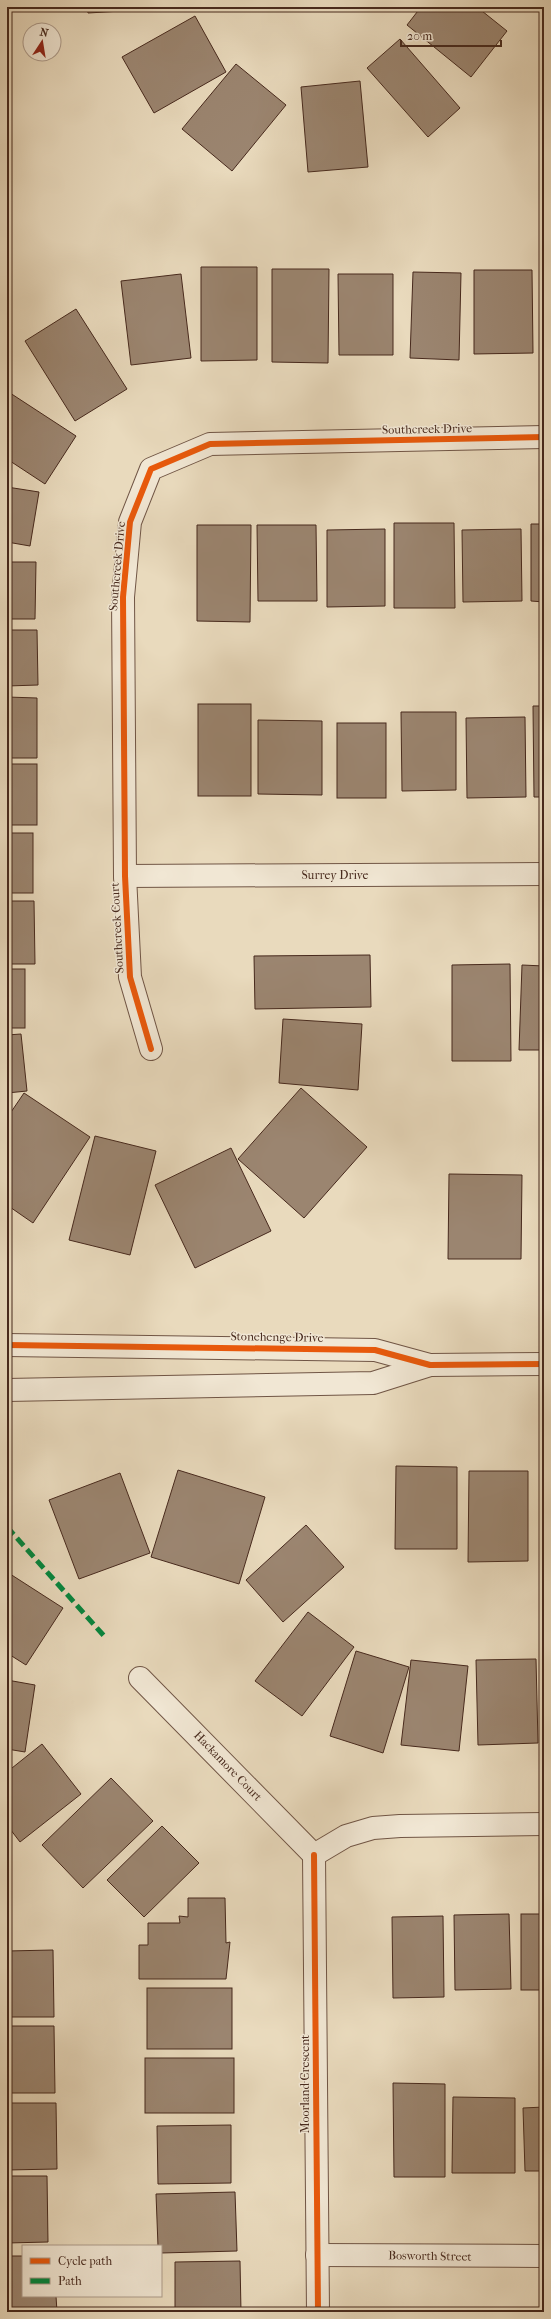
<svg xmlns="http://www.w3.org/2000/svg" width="551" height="2319" viewBox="0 0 551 2319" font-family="'IM FELL French Canon',serif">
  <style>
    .building { fill: #9b8570; stroke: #47291d }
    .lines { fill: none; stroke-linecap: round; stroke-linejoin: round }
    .minor-casing { stroke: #705545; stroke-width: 24 }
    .minor { stroke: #f1e7d4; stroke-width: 22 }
    .quiet { stroke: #00873e; stroke-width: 5; stroke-dasharray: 10 5; stroke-linecap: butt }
    .cycleway-casing { stroke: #f1e7d4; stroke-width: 8 }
    .cycleway { stroke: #e8590c; stroke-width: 6 }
    .labels { text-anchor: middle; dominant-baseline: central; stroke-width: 3; stroke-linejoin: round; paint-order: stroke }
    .street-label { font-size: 12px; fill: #47291d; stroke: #f1e7d4 }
  </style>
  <rect width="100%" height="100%" fill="#e9dabd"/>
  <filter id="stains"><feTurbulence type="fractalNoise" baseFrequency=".005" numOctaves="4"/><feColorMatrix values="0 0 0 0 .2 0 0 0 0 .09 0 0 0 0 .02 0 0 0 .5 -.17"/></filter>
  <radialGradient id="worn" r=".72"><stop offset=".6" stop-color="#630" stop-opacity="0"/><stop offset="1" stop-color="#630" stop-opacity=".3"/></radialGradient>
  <g class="building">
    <polygon points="87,7 188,7 88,13"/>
    <polygon points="421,7 477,7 507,31 471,77 407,25"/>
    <polygon points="195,16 226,72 154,113 122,57"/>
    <polygon points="400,39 460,108 428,137 367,68"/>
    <polygon points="236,64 286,105 232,171 182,129"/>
    <polygon points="360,81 368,167 308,172 301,87"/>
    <polygon points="542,266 544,266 544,350 540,350"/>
    <polygon points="201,267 257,267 257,360 201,361"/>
    <polygon points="272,269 329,269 328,363 272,362"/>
    <polygon points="474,270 532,270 533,353 474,354"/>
    <polygon points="413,272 461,273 459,360 410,358"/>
    <polygon points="181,274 191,358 131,365 121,281"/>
    <polygon points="338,274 393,274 393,355 339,355"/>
    <polygon points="76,309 127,389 75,421 25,341"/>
    <polygon points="7,391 76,436 45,484 7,459"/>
    <polygon points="7,487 39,492 30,546 7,542"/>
    <polygon points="394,523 454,523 455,608 394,608"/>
    <polygon points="531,524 544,524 544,602 531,601"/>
    <polygon points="197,525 251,525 250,622 197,621"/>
    <polygon points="257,525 316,525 317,601 258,601"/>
    <polygon points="385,529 385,606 327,607 327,530"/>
    <polygon points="521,529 522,601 463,602 462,530"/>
    <polygon points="7,562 36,562 35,619 7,619"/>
    <polygon points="7,630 37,630 38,685 7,686"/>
    <polygon points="7,697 37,698 37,758 7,758"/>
    <rect x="198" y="704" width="53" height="92"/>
    <polygon points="533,706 544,706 544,797 534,797"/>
    <polygon points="401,712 456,712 456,790 402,791"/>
    <polygon points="525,717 526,797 467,798 466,718"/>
    <polygon points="258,720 322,721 322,795 258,794"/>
    <rect x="337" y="723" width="49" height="75"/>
    <rect x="7" y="764" width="30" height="61"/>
    <rect x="7" y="833" width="26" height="60"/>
    <polygon points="7,901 34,901 35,964 7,964"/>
    <polygon points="370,955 371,1007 255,1009 254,956"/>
    <polygon points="510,964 511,1061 452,1061 452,965"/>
    <polygon points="522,965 544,966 544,1050 519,1050"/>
    <rect x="7" y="969" width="18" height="59"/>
    <polygon points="283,1019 362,1024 358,1090 279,1083"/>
    <polygon points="21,1034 27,1091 7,1093 7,1035"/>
    <polygon points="301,1088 367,1147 304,1218 238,1159"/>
    <polygon points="24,1093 90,1137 33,1223 7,1205 7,1118"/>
    <polygon points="95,1136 156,1151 130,1255 69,1240"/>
    <polygon points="231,1148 271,1231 195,1268 155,1185"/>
    <polygon points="449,1174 522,1175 521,1259 448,1259"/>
    <polygon points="542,1183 544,1183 544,1263"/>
    <polygon points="396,1466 457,1467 457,1549 395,1549"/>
    <polygon points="178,1470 265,1497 239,1584 151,1557"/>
    <polygon points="469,1471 528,1471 528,1561 468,1562"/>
    <polygon points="120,1473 150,1553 79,1579 49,1500"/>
    <polygon points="306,1525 344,1567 283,1622 246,1580"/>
    <polygon points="7,1572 63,1608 26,1665 7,1653"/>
    <polygon points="308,1612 354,1647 302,1716 255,1681"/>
    <polygon points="356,1651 409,1667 383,1753 330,1736"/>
    <polygon points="536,1659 538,1743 478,1745 476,1660"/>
    <polygon points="411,1660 468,1666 459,1751 401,1745"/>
    <polygon points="7,1680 35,1685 25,1752 7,1749"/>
    <polygon points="42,1744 81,1794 20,1842 7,1825 7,1772"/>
    <polygon points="111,1778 153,1821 83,1888 42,1845"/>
    <polygon points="162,1826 199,1863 144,1917 107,1880"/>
    <polygon points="188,1898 225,1898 226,1943 230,1942 226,1979 139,1979 139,1945 148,1945 148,1923 180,1923 179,1916 188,1917"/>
    <polygon points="509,1914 511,1989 455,1990 454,1915"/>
    <rect x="521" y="1914" width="23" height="76"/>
    <polygon points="443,1916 444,1997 393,1998 392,1917"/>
    <polygon points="53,1950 54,2017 7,2017 7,1951"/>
    <rect x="147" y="1988" width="85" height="61"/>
    <polygon points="7,2026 54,2026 55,2093 7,2093"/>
    <rect x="145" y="2058" width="89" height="55"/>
    <polygon points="393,2083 445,2084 445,2177 394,2177"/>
    <polygon points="453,2097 515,2098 515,2173 452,2173"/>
    <polygon points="7,2103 56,2103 57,2169 7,2170"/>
    <polygon points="544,2107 544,2171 525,2171 523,2108"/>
    <polygon points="231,2125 231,2183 158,2184 157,2126"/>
    <polygon points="7,2176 47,2176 48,2242 7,2243"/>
    <polygon points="235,2192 237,2251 161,2253 161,2246 158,2246 156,2194"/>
    <polygon points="7,2256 23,2256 23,2296 56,2296 57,2312 7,2312"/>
    <polygon points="240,2261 241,2312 175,2312 175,2262"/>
  </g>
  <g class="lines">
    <g class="minor-casing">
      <g id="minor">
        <polyline points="125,876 544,874"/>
        <polyline points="151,1049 130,977 125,876 123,597 130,522 151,469 210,444 544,437"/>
        <polyline points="7,1345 375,1350 430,1365 544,1364"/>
        <polyline points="7,1390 373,1383 430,1365"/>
        <polyline points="140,1678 314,1855"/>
        <polyline points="314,1855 318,2312"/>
        <polyline points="314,1855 346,1836 373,1828 400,1826 544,1824"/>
        <polyline points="317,2255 544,2256"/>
      </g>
    </g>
    <use href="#minor" class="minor"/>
    <polyline class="quiet" points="7,1527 105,1637"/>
    <g class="cycleway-casing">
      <g id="cycleway">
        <polyline points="151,1049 130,977 125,876 123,597 130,522 151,469 210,444 544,437"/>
        <polyline points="7,1345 375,1350 430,1365 544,1364"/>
        <polyline points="314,1855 318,2312"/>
      </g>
    </g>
    <use href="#cycleway" class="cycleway"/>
  </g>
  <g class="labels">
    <g class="street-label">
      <text transform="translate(427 429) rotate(-1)">Southcreek Drive</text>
      <text transform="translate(117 566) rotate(-85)">Southcreek Drive</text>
      <text x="335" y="875">Surrey Drive</text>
      <text transform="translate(117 928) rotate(-93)">Southcreek Court</text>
      <text transform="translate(277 1337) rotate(1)">Stonehenge Drive</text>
      <text transform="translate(228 1766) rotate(46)">Hackamore Court</text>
      <text transform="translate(305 2084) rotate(-90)">Moorland Crescent</text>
      <text transform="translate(430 2256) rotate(1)">Bosworth Street</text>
    </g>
  </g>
  <rect width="551" height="2319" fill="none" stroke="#e9dabd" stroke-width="24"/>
  <rect x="8" y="8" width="535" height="2303" fill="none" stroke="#47291d" stroke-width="2"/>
  <rect x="12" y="12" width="527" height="2295" fill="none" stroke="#47291d"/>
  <rect x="22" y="2245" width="140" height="52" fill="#f1e7d4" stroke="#ad9b8b"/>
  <rect x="30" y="2258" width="20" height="6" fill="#e8590c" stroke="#ad9b8b"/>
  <text x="58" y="2265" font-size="12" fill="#47291d">Cycle path</text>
  <rect x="30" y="2278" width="20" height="6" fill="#00873e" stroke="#ad9b8b"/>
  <text x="58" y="2285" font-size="12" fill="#47291d">Path</text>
  <g transform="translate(42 42) rotate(12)"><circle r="19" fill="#f1e7d4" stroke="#ad9b8b"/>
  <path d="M0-3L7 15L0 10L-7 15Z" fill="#8f2418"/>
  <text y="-6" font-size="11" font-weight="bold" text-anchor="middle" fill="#47291d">N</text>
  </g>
  <path d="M401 40v6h100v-6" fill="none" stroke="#47291d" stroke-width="2"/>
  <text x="407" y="40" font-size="12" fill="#47291d" stroke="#f1e7d4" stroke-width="3" paint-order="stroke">20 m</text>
  <rect width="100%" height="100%" filter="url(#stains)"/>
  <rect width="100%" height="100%" fill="url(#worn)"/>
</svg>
